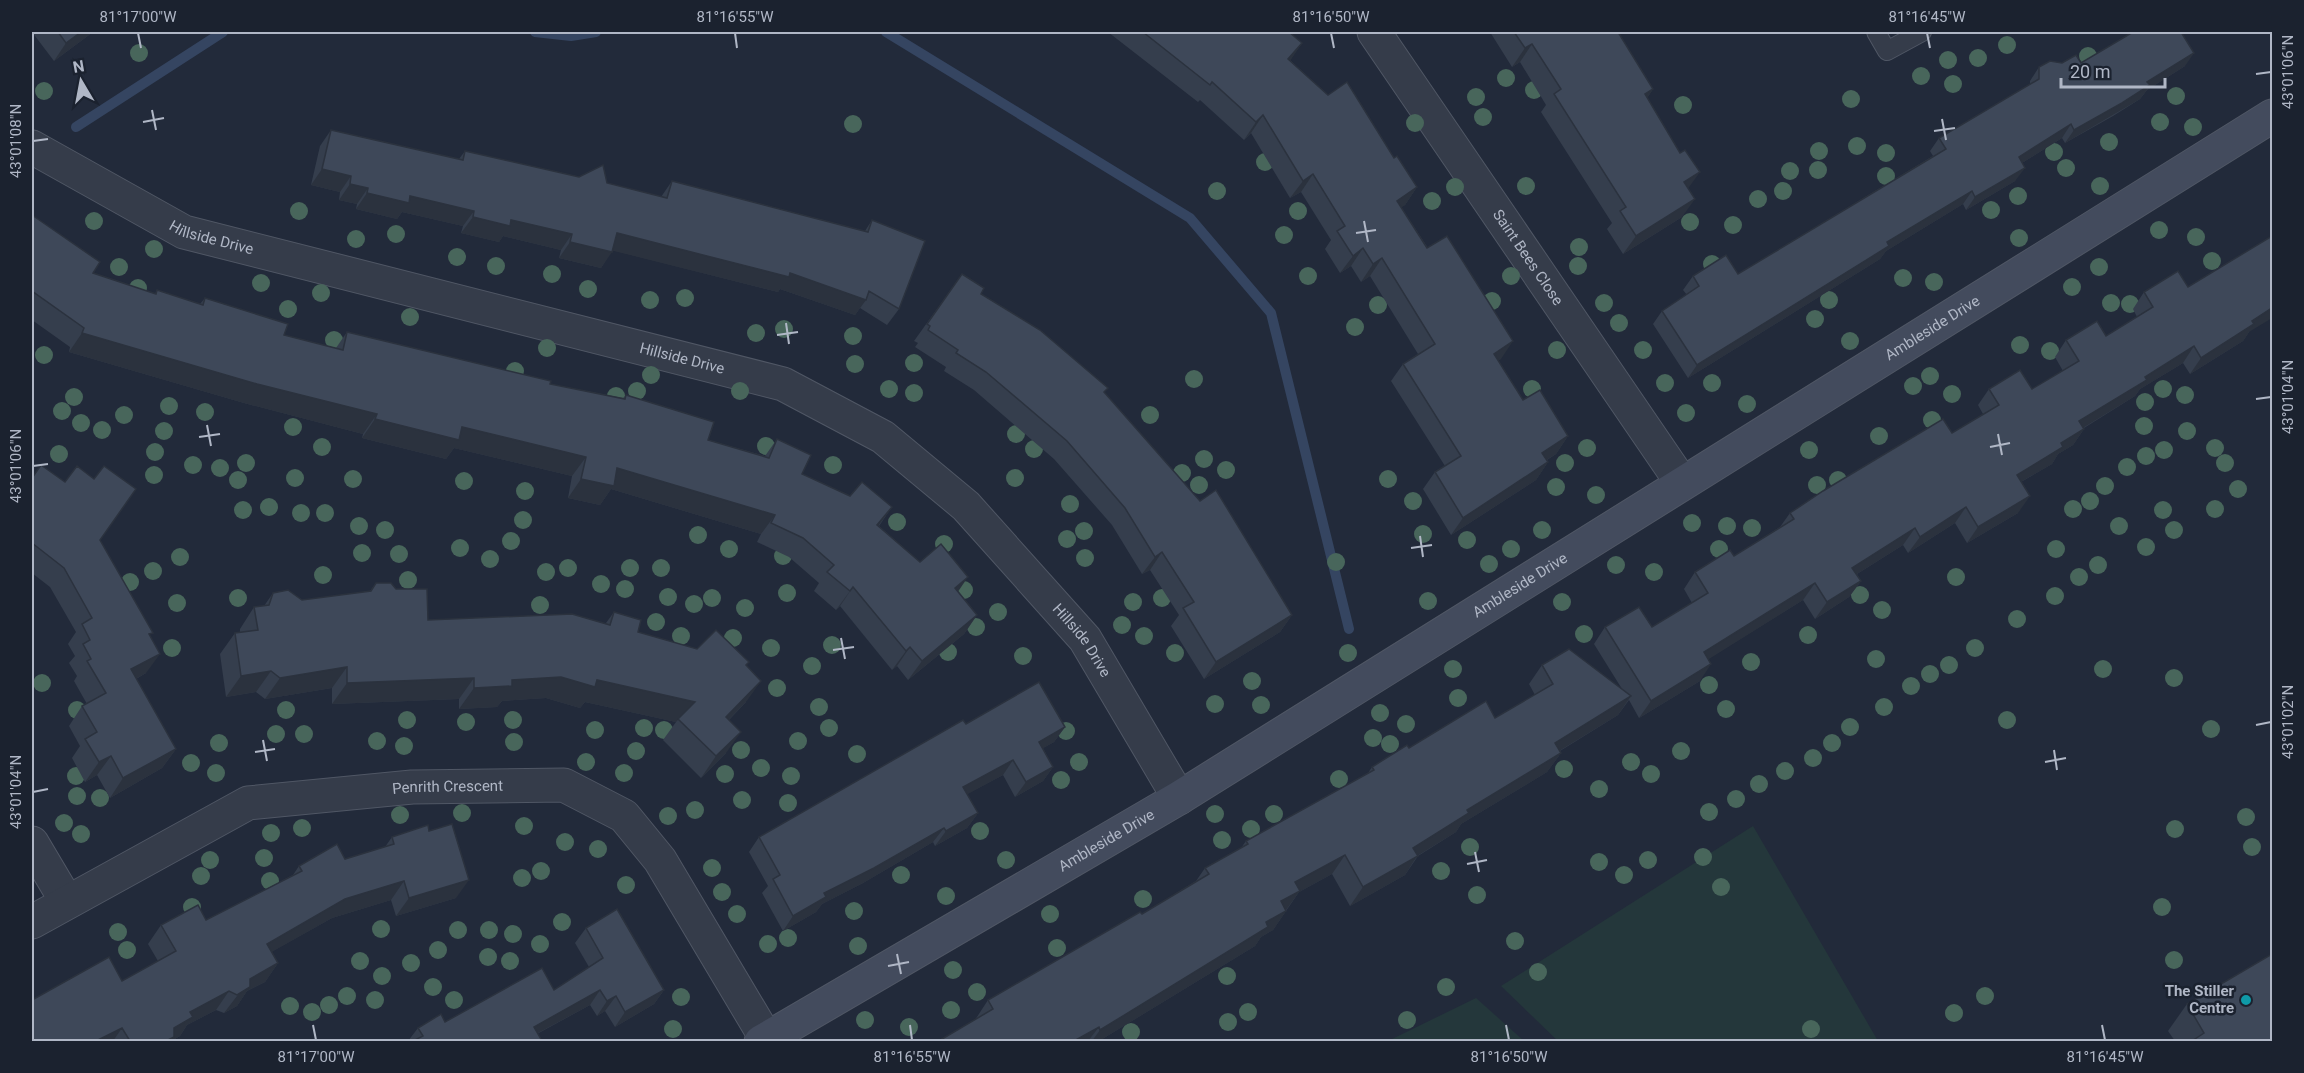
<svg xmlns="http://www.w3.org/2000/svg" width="2304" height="1073" viewBox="0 0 2304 1073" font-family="Roboto,sans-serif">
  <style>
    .green { fill: #24373b }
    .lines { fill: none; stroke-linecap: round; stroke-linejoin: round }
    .stream { stroke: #354561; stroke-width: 10 }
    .lane-casing { stroke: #505765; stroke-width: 20 }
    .street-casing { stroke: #505765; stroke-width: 35 }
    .secondary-casing { stroke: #505765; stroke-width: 35 }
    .lane { stroke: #353c4a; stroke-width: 18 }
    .street { stroke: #353c4a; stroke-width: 33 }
    .secondary { stroke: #434b5d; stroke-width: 33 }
    .tree { fill: #48665b }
    .wall { fill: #353e4d }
    .shaded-wall { fill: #2b323e }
    .building { fill: #3e4859; stroke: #2b323e; stroke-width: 1.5 }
    .ticks { fill: none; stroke: #b0b7c6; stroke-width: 2 }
    .culture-dot { fill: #0f9aa8; stroke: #1b222f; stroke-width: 2 }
    .labels { text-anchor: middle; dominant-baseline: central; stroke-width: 5; stroke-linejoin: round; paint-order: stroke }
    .street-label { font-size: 15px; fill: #b0b7c6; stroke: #1b222f }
    .poi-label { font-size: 15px; font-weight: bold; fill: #b0b7c6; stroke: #1b222f; text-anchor: end }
    .neatline { fill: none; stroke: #b0b7c6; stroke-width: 2 }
    .ticks-label { font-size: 15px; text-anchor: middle; fill: #b0b7c6 }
  </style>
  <rect width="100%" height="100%" fill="#222a3a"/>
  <g class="green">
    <polygon points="1753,826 1878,1041 1558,1041 1501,986"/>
    <polygon points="1476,998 1524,1041 1388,1041"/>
  </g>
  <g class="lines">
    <g class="stream">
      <polyline points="535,32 571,36 596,32"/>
      <polyline points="886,32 1190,218 1271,313 1349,629"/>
      <polyline points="76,127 223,32"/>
    </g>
    <g class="lane-casing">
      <polyline id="lane" points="1876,32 1887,51 1922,32"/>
    </g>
    <g class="street-casing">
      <g id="street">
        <path id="s1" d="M1374 32 1682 483"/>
        <path id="s2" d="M32 147 184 232 783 384 883 437 966 506 1085 639 1179 798"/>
        <polyline points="32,843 67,902"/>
        <path id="s3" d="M32 922 248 803 412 787 564 785 624 816 660 860 766 1038"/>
      </g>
    </g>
    <g class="secondary-casing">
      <g id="secondary">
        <path id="s4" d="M761 1042 1179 798 2272 116"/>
      </g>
    </g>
    <use href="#lane" class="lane"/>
    <use href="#street" class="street"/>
    <use href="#secondary" class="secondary"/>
  </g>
  <g class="tree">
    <circle cx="2007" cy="45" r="9"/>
    <circle cx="139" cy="53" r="9"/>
    <circle cx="2088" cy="56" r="9"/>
    <circle cx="1978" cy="58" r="9"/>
    <circle cx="1948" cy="60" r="9"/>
    <circle cx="1921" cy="76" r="9"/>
    <circle cx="1506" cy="78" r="9"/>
    <circle cx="1953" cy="84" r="9"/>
    <circle cx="1534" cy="90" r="9"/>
    <circle cx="44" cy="91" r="9"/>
    <circle cx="2176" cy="96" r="9"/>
    <circle cx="1476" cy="97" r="9"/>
    <circle cx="1851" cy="99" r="9"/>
    <circle cx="1683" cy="105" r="9"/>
    <circle cx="1483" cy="117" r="9"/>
    <circle cx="2160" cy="122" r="9"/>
    <circle cx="1415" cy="123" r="9"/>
    <circle cx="853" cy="124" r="9"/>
    <circle cx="2193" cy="127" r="9"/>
    <circle cx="2109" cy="142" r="9"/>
    <circle cx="1857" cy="146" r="9"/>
    <circle cx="1819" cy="151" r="9"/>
    <circle cx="2054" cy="152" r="9"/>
    <circle cx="1886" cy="153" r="9"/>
    <circle cx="1265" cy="162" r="9"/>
    <circle cx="2066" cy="168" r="9"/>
    <circle cx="1818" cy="170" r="9"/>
    <circle cx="1790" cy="171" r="9"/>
    <circle cx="1886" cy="176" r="9"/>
    <circle cx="1526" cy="186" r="9"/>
    <circle cx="2100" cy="186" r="9"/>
    <circle cx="1455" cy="187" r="9"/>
    <circle cx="1217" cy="191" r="9"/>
    <circle cx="1783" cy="191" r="9"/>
    <circle cx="2018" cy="196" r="9"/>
    <circle cx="1758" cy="199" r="9"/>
    <circle cx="1432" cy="201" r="9"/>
    <circle cx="1991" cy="210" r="9"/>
    <circle cx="299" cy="211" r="9"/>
    <circle cx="1298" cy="211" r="9"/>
    <circle cx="94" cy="221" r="9"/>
    <circle cx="1690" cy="222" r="9"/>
    <circle cx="1733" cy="225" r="9"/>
    <circle cx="2159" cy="230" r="9"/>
    <circle cx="396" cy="234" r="9"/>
    <circle cx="1284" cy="235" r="9"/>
    <circle cx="2196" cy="237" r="9"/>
    <circle cx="2019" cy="238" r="9"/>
    <circle cx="356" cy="239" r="9"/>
    <circle cx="1579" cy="247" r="9"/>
    <circle cx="154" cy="249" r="9"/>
    <circle cx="457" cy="257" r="9"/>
    <circle cx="2212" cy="261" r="9"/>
    <circle cx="1712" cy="264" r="9"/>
    <circle cx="496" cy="266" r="9"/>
    <circle cx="1578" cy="266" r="9"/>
    <circle cx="119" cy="267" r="9"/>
    <circle cx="2099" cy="267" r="9"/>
    <circle cx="552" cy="274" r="9"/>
    <circle cx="1308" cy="276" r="9"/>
    <circle cx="1511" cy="276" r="9"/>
    <circle cx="1903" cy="278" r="9"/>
    <circle cx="1934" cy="282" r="9"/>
    <circle cx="261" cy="283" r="9"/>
    <circle cx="2072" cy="287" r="9"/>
    <circle cx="138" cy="288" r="9"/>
    <circle cx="588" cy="289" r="9"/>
    <circle cx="321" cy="293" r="9"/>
    <circle cx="685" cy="298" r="9"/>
    <circle cx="650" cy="300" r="9"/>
    <circle cx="1829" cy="300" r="9"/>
    <circle cx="1492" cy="301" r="9"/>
    <circle cx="1604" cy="303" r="9"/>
    <circle cx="2111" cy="303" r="9"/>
    <circle cx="2130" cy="304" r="9"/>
    <circle cx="1378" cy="305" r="9"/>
    <circle cx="288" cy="309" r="9"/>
    <circle cx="410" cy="317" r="9"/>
    <circle cx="1815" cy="319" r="9"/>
    <circle cx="1619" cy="323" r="9"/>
    <circle cx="1355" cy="327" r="9"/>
    <circle cx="784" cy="329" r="9"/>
    <circle cx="756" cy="333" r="9"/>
    <circle cx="853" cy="336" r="9"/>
    <circle cx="334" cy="340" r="9"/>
    <circle cx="1850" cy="341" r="9"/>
    <circle cx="2020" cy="345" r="9"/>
    <circle cx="547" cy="348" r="9"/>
    <circle cx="1557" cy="350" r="9"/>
    <circle cx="1643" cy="350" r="9"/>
    <circle cx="2050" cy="351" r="9"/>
    <circle cx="44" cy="355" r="9"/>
    <circle cx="914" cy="363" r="9"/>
    <circle cx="855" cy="364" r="9"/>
    <circle cx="515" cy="371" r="9"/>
    <circle cx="651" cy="375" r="9"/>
    <circle cx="1930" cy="376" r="9"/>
    <circle cx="1194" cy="379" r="9"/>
    <circle cx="1665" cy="383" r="9"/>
    <circle cx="1712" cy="383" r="9"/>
    <circle cx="1913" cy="386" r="9"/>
    <circle cx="889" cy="389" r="9"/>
    <circle cx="1532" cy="389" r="9"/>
    <circle cx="2163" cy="389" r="9"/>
    <circle cx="637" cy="391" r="9"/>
    <circle cx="740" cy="391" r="9"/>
    <circle cx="914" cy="393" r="9"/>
    <circle cx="1952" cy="394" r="9"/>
    <circle cx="2185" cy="395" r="9"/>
    <circle cx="616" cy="396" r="9"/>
    <circle cx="74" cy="397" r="9"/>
    <circle cx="2145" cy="402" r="9"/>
    <circle cx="1747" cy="404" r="9"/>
    <circle cx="169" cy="406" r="9"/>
    <circle cx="62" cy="411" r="9"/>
    <circle cx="205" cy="412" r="9"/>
    <circle cx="1686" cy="413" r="9"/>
    <circle cx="124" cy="415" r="9"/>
    <circle cx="1150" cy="415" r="9"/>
    <circle cx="1932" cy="420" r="9"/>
    <circle cx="81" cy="423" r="9"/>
    <circle cx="2144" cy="426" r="9"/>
    <circle cx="293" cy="427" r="9"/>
    <circle cx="102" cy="430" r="9"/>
    <circle cx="164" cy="431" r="9"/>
    <circle cx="2187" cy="431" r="9"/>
    <circle cx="1016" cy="434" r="9"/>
    <circle cx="1879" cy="436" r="9"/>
    <circle cx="766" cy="446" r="9"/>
    <circle cx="322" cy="447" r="9"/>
    <circle cx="1587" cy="448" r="9"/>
    <circle cx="2215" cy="448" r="9"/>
    <circle cx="1034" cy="449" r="9"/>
    <circle cx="1809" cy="450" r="9"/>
    <circle cx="2164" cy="450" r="9"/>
    <circle cx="155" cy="452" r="9"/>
    <circle cx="59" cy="454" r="9"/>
    <circle cx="2146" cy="456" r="9"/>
    <circle cx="1204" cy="459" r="9"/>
    <circle cx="246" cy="463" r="9"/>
    <circle cx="1565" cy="463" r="9"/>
    <circle cx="2225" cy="463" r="9"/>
    <circle cx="193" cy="465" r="9"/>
    <circle cx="833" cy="465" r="9"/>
    <circle cx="2127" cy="467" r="9"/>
    <circle cx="220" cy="468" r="9"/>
    <circle cx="1226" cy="470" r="9"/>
    <circle cx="1182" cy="473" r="9"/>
    <circle cx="154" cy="475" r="9"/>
    <circle cx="295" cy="478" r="9"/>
    <circle cx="1015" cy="478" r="9"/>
    <circle cx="353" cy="479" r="9"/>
    <circle cx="1388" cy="479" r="9"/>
    <circle cx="238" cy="480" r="9"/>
    <circle cx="1838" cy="480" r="9"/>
    <circle cx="464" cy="481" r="9"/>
    <circle cx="1199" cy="485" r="9"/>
    <circle cx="1817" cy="485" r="9"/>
    <circle cx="2105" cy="486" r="9"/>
    <circle cx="1556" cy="487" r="9"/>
    <circle cx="2238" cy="489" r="9"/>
    <circle cx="525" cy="491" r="9"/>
    <circle cx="1596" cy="495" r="9"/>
    <circle cx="1413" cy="501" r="9"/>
    <circle cx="2090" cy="501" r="9"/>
    <circle cx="1070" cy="504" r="9"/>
    <circle cx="269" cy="507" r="9"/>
    <circle cx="2073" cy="509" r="9"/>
    <circle cx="2215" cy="509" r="9"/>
    <circle cx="243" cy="510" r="9"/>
    <circle cx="2163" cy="510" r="9"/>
    <circle cx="301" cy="513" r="9"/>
    <circle cx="325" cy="513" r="9"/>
    <circle cx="523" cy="520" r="9"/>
    <circle cx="897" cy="522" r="9"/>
    <circle cx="1692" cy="523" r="9"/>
    <circle cx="359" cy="526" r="9"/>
    <circle cx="1727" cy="526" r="9"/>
    <circle cx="2119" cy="526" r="9"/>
    <circle cx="1752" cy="528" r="9"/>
    <circle cx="385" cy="530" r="9"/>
    <circle cx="1542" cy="530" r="9"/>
    <circle cx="2174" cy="530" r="9"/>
    <circle cx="1084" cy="531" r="9"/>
    <circle cx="1423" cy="534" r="9"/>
    <circle cx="698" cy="535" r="9"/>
    <circle cx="1067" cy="539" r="9"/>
    <circle cx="1467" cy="540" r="9"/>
    <circle cx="511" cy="541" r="9"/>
    <circle cx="944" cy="544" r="9"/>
    <circle cx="2146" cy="547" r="9"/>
    <circle cx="460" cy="548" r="9"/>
    <circle cx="729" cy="549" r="9"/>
    <circle cx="1511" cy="549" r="9"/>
    <circle cx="1719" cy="549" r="9"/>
    <circle cx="2056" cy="549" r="9"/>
    <circle cx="362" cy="553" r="9"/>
    <circle cx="399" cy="554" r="9"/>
    <circle cx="783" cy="556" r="9"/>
    <circle cx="180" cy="557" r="9"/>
    <circle cx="1085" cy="558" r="9"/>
    <circle cx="490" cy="559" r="9"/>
    <circle cx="1336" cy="562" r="9"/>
    <circle cx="1489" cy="564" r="9"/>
    <circle cx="1616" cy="565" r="9"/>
    <circle cx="2098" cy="565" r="9"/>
    <circle cx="568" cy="568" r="9"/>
    <circle cx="630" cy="568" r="9"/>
    <circle cx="661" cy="568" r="9"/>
    <circle cx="153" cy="571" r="9"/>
    <circle cx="546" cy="572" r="9"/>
    <circle cx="1654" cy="572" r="9"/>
    <circle cx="323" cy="575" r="9"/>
    <circle cx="1956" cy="577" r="9"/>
    <circle cx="2079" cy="577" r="9"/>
    <circle cx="408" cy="580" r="9"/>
    <circle cx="130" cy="582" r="9"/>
    <circle cx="601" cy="584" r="9"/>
    <circle cx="625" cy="589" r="9"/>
    <circle cx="964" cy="590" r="9"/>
    <circle cx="787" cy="593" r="9"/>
    <circle cx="1860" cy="595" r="9"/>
    <circle cx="2055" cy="596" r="9"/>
    <circle cx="668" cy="597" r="9"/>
    <circle cx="238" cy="598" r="9"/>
    <circle cx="712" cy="598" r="9"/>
    <circle cx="1162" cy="598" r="9"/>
    <circle cx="1428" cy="601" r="9"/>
    <circle cx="1133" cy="602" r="9"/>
    <circle cx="1562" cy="602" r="9"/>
    <circle cx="177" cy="603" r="9"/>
    <circle cx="694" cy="604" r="9"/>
    <circle cx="540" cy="605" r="9"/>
    <circle cx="745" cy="608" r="9"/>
    <circle cx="1882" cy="610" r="9"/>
    <circle cx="998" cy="612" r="9"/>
    <circle cx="2017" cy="619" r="9"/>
    <circle cx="656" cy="622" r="9"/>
    <circle cx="1122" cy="625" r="9"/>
    <circle cx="976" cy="627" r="9"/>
    <circle cx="1584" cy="634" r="9"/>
    <circle cx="1808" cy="635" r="9"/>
    <circle cx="681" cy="636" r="9"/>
    <circle cx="1144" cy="636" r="9"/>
    <circle cx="733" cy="638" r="9"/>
    <circle cx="832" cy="645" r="9"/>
    <circle cx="172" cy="648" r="9"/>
    <circle cx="771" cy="648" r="9"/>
    <circle cx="1975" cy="648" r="9"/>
    <circle cx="948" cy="652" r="9"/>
    <circle cx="1175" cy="653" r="9"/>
    <circle cx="1348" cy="653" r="9"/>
    <circle cx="1023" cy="656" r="9"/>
    <circle cx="1876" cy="659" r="9"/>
    <circle cx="1751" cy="662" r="9"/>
    <circle cx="1949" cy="665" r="9"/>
    <circle cx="812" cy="666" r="9"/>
    <circle cx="1453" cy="669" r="9"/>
    <circle cx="2103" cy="669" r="9"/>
    <circle cx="1930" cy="674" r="9"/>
    <circle cx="2174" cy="678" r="9"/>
    <circle cx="1252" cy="681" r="9"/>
    <circle cx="42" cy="683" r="9"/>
    <circle cx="1709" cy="685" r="9"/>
    <circle cx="1911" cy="686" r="9"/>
    <circle cx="777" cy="688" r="9"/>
    <circle cx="1458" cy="698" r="9"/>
    <circle cx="1215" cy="704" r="9"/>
    <circle cx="1261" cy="705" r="9"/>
    <circle cx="819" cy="707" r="9"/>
    <circle cx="1884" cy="707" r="9"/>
    <circle cx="1726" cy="709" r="9"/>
    <circle cx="77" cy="710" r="9"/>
    <circle cx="286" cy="710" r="9"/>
    <circle cx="1380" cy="713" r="9"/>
    <circle cx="407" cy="720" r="9"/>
    <circle cx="513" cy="720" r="9"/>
    <circle cx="2007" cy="720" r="9"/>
    <circle cx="466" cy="722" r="9"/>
    <circle cx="1406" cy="724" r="9"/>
    <circle cx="1850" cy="727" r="9"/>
    <circle cx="644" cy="728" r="9"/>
    <circle cx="829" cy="728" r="9"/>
    <circle cx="2211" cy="729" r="9"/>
    <circle cx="595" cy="730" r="9"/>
    <circle cx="664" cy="730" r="9"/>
    <circle cx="1066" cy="731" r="9"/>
    <circle cx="276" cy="734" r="9"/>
    <circle cx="304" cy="734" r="9"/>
    <circle cx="1373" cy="738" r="9"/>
    <circle cx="377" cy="741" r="9"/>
    <circle cx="798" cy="741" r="9"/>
    <circle cx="514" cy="742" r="9"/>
    <circle cx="219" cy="743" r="9"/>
    <circle cx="1832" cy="743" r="9"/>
    <circle cx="1390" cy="744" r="9"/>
    <circle cx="404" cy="746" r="9"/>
    <circle cx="741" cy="750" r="9"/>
    <circle cx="636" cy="751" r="9"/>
    <circle cx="1681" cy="751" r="9"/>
    <circle cx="857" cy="754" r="9"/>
    <circle cx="1813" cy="758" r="9"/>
    <circle cx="586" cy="762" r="9"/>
    <circle cx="1079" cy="762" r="9"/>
    <circle cx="1631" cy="762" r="9"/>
    <circle cx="191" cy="763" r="9"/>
    <circle cx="761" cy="768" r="9"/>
    <circle cx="1564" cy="769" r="9"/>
    <circle cx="1785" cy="771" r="9"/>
    <circle cx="216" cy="773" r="9"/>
    <circle cx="624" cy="773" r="9"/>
    <circle cx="725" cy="774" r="9"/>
    <circle cx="1651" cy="774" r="9"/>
    <circle cx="76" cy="776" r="9"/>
    <circle cx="791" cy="776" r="9"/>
    <circle cx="1339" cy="779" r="9"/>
    <circle cx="1061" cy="780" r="9"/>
    <circle cx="1759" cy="784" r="9"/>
    <circle cx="1599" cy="789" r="9"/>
    <circle cx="77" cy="796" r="9"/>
    <circle cx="100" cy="798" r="9"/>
    <circle cx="1736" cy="799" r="9"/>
    <circle cx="742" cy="800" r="9"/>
    <circle cx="788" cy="803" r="9"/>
    <circle cx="695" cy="810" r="9"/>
    <circle cx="1709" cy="812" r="9"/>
    <circle cx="462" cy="813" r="9"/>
    <circle cx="1215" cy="814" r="9"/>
    <circle cx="1274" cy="814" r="9"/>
    <circle cx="400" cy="815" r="9"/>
    <circle cx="668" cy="816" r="9"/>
    <circle cx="2246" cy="817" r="9"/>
    <circle cx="64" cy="823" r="9"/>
    <circle cx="524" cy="826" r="9"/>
    <circle cx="302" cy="828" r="9"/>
    <circle cx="1251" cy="829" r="9"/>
    <circle cx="2175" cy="829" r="9"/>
    <circle cx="980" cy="831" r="9"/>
    <circle cx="271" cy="833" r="9"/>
    <circle cx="81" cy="834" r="9"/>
    <circle cx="1222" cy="840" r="9"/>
    <circle cx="565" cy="842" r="9"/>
    <circle cx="1470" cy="847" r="9"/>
    <circle cx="2252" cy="847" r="9"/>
    <circle cx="598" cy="849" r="9"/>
    <circle cx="1703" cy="857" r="9"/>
    <circle cx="264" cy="858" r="9"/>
    <circle cx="210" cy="860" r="9"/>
    <circle cx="1006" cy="860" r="9"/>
    <circle cx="1648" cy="860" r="9"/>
    <circle cx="1599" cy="862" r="9"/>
    <circle cx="712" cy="868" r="9"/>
    <circle cx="541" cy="871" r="9"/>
    <circle cx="1441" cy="871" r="9"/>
    <circle cx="901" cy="875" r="9"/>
    <circle cx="1624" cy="875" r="9"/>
    <circle cx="201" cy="876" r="9"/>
    <circle cx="522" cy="878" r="9"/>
    <circle cx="270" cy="881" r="9"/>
    <circle cx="626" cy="885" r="9"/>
    <circle cx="1721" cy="887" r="9"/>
    <circle cx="722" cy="892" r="9"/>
    <circle cx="1477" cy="895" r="9"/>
    <circle cx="946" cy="896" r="9"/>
    <circle cx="1143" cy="899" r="9"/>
    <circle cx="192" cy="907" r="9"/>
    <circle cx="2162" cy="907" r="9"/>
    <circle cx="854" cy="911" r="9"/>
    <circle cx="737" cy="914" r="9"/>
    <circle cx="1050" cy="914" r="9"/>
    <circle cx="562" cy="922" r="9"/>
    <circle cx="381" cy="929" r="9"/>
    <circle cx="458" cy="930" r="9"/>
    <circle cx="489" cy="930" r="9"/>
    <circle cx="118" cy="932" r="9"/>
    <circle cx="513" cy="934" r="9"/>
    <circle cx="788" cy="938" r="9"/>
    <circle cx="1515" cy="941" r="9"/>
    <circle cx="540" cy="944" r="9"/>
    <circle cx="768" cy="944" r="9"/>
    <circle cx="858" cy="946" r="9"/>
    <circle cx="1057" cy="948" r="9"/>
    <circle cx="127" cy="950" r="9"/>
    <circle cx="438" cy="950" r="9"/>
    <circle cx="488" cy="957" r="9"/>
    <circle cx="2174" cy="960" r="9"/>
    <circle cx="360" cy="961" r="9"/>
    <circle cx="510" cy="961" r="9"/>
    <circle cx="411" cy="963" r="9"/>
    <circle cx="953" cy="970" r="9"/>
    <circle cx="1538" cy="972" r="9"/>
    <circle cx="382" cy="976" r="9"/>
    <circle cx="1227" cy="976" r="9"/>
    <circle cx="433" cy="987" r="9"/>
    <circle cx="1446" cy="987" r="9"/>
    <circle cx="977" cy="992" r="9"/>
    <circle cx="347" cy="996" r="9"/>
    <circle cx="1985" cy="996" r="9"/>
    <circle cx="681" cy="997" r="9"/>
    <circle cx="375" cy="1000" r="9"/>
    <circle cx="454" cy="1000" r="9"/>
    <circle cx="329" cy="1005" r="9"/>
    <circle cx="290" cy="1006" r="9"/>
    <circle cx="951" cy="1010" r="9"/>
    <circle cx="312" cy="1012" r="9"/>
    <circle cx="1248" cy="1012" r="9"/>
    <circle cx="1954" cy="1013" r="9"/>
    <circle cx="865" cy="1020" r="9"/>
    <circle cx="1407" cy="1020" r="9"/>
    <circle cx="1228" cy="1022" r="9"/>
    <circle cx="909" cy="1027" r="9"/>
    <circle cx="673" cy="1029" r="9"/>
    <circle cx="1811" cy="1029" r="9"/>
    <circle cx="1131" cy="1032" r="9"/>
  </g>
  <g class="wall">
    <polygon points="32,32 93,32 54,61"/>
    <polygon points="1108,32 1289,32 1302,43 1290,60 1394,158 1417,187 1405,205 1401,207 1501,359 1498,360 1523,400 1568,436 1556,454 1547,460 1548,462 1536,480 1451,535 1423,489 1435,472 1445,466 1391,381 1403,364 1418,354 1370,276 1361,282 1351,266 1340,273 1325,249 1331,240 1301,192 1290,198 1251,133 1244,140 1200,100 1198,102"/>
    <polygon points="1490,32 1618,32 1653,89 1647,98 1688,188 1682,217 1623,254 1607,229 1612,223 1541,112 1546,105 1520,62 1512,67"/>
    <polygon points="2062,63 2185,66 2147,90 2140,99 2113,116 2065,143 2062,138 2022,163 2015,181 1966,210 1963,204 1886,251 1880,259 1688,378 1653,324 1662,311 1687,295 1683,290 1693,276 1738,274 1933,156 1930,151 1939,138 2030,85 2030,81 2039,67"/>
    <polygon points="331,130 459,159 465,151 607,183 661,197 672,181 865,231 872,220 899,309 887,325 860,308 855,315 780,289 778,292 612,250 601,268 559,258 561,250 503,236 499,242 461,233 463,226 402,212 397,219 356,209 357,204 339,200 340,192 311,185 320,146"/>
    <polygon points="32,215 93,273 155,294 157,290 200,304 205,298 284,335 336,348 347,332 550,384 623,398 626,395 708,440 765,456 777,439 802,474 850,496 892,507 879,526 920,562 958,591 977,615 964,634 908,680 897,666 892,670 840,606 836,610 814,591 819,583 789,557 757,542 761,534 611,489 600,505 568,498 572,476 454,448 446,459 362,438 363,434 244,403 69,352 70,347 32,320"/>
    <polygon points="962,274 981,294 1108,388 1104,392 1292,615 1280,632 1204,679 1171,626 1179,615 1150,570 1142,574 1112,525 1054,459 974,390 944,371 946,367 915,347 918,343 914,341"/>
    <polygon points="2188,287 2249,332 2243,341 2190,374 2183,363 2140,389 2135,396 2084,428 2084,429 2073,445 2058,454 2052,464 2021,482 2018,513 1967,543 1955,523 1908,553 1903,545 1857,574 1861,581 1849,597 1815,619 1803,600 1708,659 1700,681 1639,718 1629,700 1618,715 1560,751 1561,753 1547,772 1461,824 1456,832 1418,856 1405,875 1350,906 1332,874 1299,892 1273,930 1261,937 1255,946 1099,1041 940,1041 942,1039 975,1020 988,1000 1142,914 1196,881 1205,868 1241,848 1246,841 1368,773 1372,767 1409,748 1495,718 1535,695 1529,684 1542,665 1622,689 1594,644 1605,627 1652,627 1692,603 1684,589 1695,572 1734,556 1780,527 1790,513 1952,433 1983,414 1978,405 1989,389 2032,389 2063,371 2055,357 2066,340 2106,336 2137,317 2133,309 2144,292"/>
    <polygon points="32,478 100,540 150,636 146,673 136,679 176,749 162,768 110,798 97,775 85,782 72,758 80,746 69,726 82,706 87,704 74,681 77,676 69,663 75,656 68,644 76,632 50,587 32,573"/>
    <polygon points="376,583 396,589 428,620 606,623 614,612 638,632 747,666 746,702 729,720 726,753 701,778 663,740 676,722 585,702 580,708 546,698 502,701 497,707 459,709 459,699 332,704 332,688 265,699 256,692 226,697 220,654 235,633 240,632 240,629 254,607 264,606 273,593 302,600 370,591"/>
    <polygon points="966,724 1065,727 1054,742 1043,748 1053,767 1043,781 1015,797 1003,775 967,794 978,813 967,828 935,846 933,842 863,883 822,904 816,912 783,931 762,893 768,886 749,852 759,837"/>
    <polygon points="429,831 456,898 396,916 391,900 332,918 271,952 278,963 265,982 247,991 237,1006 224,1013 216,1010 187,1025 180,1036 171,1041 32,1041 122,981 158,961 148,944 161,925 206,920 293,875 299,866 345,859 385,847 392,837"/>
    <polygon points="586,928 664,990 654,1004 615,1027 605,1011 597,1016 590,1005 537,1034 542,1041 408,1041 418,1028 445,1022 554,990 589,967 575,943"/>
    <polygon points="2187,1004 2272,1041 2175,1041 2168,1031"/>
  </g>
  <g class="shaded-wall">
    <polygon points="81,32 93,32 54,61 66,43"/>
    <polygon points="1302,43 1290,61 1288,59"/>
    <polygon points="1532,44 1520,62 1512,67 1525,48"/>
    <polygon points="2194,53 2185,66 2147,90 2140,99 2065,143 2074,130 2147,82"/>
    <polygon points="1653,89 1641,108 1645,94"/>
    <polygon points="1263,115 1251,133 1244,140 1256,122"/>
    <polygon points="2071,124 2062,138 2009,171 2019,157"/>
    <polygon points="2025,168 2015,181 1966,210 1975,197"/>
    <polygon points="322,169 351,176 340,192 311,185"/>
    <polygon points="1700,172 1687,190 1684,182"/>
    <polygon points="1313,174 1301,192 1290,198 1303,181"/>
    <polygon points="350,184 368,188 357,204 339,200"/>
    <polygon points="1417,187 1405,205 1385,218 1397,201"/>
    <polygon points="1972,191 1963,204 1886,251 1880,259 1688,378 1697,365 1887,242"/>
    <polygon points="367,193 410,196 474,211 463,226 402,212 397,219 356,209"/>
    <polygon points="1695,199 1682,217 1623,254 1636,236"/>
    <polygon points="473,217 511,220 572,234 561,250 503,236 499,242 461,233"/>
    <polygon points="617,233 790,273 866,300 855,315 780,289 778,292 606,249"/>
    <polygon points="570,242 612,252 601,268 559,258"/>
    <polygon points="1363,248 1351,266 1340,273 1353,256"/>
    <polygon points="1382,258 1370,276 1361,282 1373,264"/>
    <polygon points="2272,308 2272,318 2249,332 2243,341 2190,374 2201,358 2252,321"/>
    <polygon points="82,333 377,414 363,434 244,403 69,352"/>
    <polygon points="1513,341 1501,359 1482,371 1494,354"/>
    <polygon points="2194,346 2183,363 2140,389 2135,396 2068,437 2079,421 2145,377"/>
    <polygon points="375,419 462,427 586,457 572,476 454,448 446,459 362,438"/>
    <polygon points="2084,429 2073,445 2058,454 2052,464 2005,491 2017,475 2061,443"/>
    <polygon points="1568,436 1556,454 1530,470 1542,453"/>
    <polygon points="1548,462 1536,480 1451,535 1463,518"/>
    <polygon points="617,468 775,515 761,534 611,489 600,505 568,498 581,479"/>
    <polygon points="2030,496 2018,513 1967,543 1978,527"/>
    <polygon points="892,507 878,526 877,525"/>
    <polygon points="1966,507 1955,523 1908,553 1920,537"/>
    <polygon points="1915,528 1903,545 1841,584 1852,568"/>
    <polygon points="1162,552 1150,570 1142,574 1155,557"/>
    <polygon points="968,577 955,596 955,588"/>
    <polygon points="1861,581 1849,597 1815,619 1827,602"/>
    <polygon points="1815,583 1803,600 1693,669 1704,652"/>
    <polygon points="853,587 840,606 836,610 850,591"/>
    <polygon points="977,615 964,634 908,680 922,661"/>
    <polygon points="1292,615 1280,632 1204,679 1216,662"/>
    <polygon points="910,647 897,666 892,670 906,651"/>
    <polygon points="160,654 146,673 118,689 131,669"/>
    <polygon points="1711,664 1700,681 1639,718 1651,701"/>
    <polygon points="347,667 332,688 265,699 280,678"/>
    <polygon points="271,671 256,692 226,697 241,676"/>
    <polygon points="561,677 597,680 695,702 676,722 585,702 580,708 546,698 502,701 497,707 459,709 474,688 512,680"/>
    <polygon points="474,678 459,699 332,704 347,683"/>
    <polygon points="761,681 746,702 711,738 726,717"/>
    <polygon points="1631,696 1618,715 1541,762 1555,743"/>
    <polygon points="1065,727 1054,742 1029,756 1039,742"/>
    <polygon points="741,732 726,753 701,778 716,756"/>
    <polygon points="176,749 162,768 110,798 123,778"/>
    <polygon points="1561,753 1547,772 1461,824 1456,832 1417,856 1405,875 1350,906 1363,887 1413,848 1467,810"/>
    <polygon points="111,756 97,775 85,782 99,762"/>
    <polygon points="1013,760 1003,775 953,802 963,787"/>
    <polygon points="1053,767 1043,781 1015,797 1026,782"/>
    <polygon points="978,813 967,828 935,846 946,831"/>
    <polygon points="944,828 933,842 863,883 822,904 816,912 783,931 793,916 824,893"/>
    <polygon points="1345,855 1332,874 1299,892 1286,910 1267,920 1295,882"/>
    <polygon points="469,880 456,898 396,916 409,898"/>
    <polygon points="404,881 391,900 332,918 254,962 267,944 345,899"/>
    <polygon points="1286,911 1273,930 1261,937 1255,946 1099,1041 1092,1041 1100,1030 1266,922"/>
    <polygon points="278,963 265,982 247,991 237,1006 224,1013 250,979"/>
    <polygon points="600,990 590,1005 523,1041 534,1027"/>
    <polygon points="664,990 654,1004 615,1027 625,1012"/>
    <polygon points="229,991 216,1010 187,1025 180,1036 171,1041 165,1041 174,1028 190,1012"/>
    <polygon points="616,996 605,1011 597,1016 607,1001"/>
    <polygon points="1099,1027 1088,1041 1074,1041"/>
    <polygon points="122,1028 113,1041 96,1041"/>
  </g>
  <g class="building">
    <polygon points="58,32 81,32 66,43"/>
    <polygon points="1143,32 1289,32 1302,43 1288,59 1328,95 1347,82 1394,158 1397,156 1417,187 1397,201 1427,248 1447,236 1513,341 1494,354 1523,400 1540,390 1568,436 1542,453 1548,462 1463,518 1435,472 1461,456 1403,364 1435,344 1382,258 1373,264 1363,248 1353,256 1337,231 1345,226 1313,174 1303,181 1263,115 1256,122 1212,82 1210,85"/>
    <polygon points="1514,32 1618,32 1653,89 1645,94 1680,153 1685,150 1700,172 1684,182 1695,199 1636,236 1620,211 1626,207 1554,94 1561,89 1532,44 1525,48"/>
    <polygon points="2133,32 2181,32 2194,53 2147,82 2150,85 2122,103 2074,130 2071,124 2019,157 2025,168 1975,197 1972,191 1887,242 1889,246 1697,365 1662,311 1699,286 1693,276 1726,255 1738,274 1946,149 1939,138 2039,79 2039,67 2050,61 2062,63 2076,55 2081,63"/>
    <polygon points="331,130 463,160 465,151 579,177 603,165 607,183 667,198 672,181 868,232 872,220 925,241 899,309 869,291 866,300 790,273 789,277 617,233 612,252 570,242 572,234 511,220 510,226 473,217 474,211 410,196 409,203 367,193 368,188 350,184 351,176 322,169"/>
    <polygon points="32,215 100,262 93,273 156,294 157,290 203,305 205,298 288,324 284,335 343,350 347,332 551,381 550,384 625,399 626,395 714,422 708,440 769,458 777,439 811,455 802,474 850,496 862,482 892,507 877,525 920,562 941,544 968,577 955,588 977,615 922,661 910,647 906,651 853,587 850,591 827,572 834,565 803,538 771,523 775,515 617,468 614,486 581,479 586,457 462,427 459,440 375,419 377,414 257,384 82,333 84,328 32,291"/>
    <polygon points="2272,236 2272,308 2252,321 2254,324 2201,358 2194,346 2145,377 2147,380 2079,421 2084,429 2061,443 2063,447 2017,475 2030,496 1978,527 1966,507 1920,537 1915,528 1852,568 1861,581 1827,602 1815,583 1704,652 1711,664 1651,701 1605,627 1639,607 1652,627 1708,593 1695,572 1730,550 1734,556 1794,519 1790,513 1823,491 1943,419 1952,433 1999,405 1989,389 2020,370 2032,389 2079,361 2066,340 2097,321 2106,336 2153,307 2144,292 2178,271 2188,287"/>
    <polygon points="962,274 984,288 981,294 1040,330 1108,388 1104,392 1200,501 1216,490 1292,615 1216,662 1183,608 1194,602 1162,552 1155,557 1125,508 1067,441 986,372 956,353 958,350 928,330 930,326 927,324"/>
    <polygon points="41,465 65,482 77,466 94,479 104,466 136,489 100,540 153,633 149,634 160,654 131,669 176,749 123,778 111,756 99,762 85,739 97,732 82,706 106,693 87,661 91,659 83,644 90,640 82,624 92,618 64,568 32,543 32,478"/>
    <polygon points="376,583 391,583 396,589 427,589 428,620 572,614 610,625 614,612 641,620 638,632 697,649 716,630 749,662 746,665 761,681 726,717 741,732 716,756 678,719 695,702 597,680 595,687 561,677 512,680 512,686 474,688 474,678 347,683 347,667 280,678 271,671 241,676 235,633 258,630 254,607 269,605 273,593 288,590 302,600 371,591"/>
    <polygon points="1569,649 1631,696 1555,743 1561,753 1467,810 1469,813 1413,848 1418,856 1363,887 1345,855 1295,882 1300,891 1281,901 1286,911 1266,922 1268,927 1100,1030 1099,1027 1074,1041 944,1041 942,1039 993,1009 988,1000 1140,912 1142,914 1209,874 1205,868 1248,844 1246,841 1374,770 1372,767 1407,745 1409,748 1486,701 1495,718 1553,684 1542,665"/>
    <polygon points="1039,682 1065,727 1039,742 1053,767 1026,782 1013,760 963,787 978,813 946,831 944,828 874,868 824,893 826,897 793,916 773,879 780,875 759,837 963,720 966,724"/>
    <polygon points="452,824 469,880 409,898 404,881 345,899 267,944 278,963 250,979 250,987 237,995 229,991 190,1012 193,1017 174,1028 174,1037 166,1041 156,1041 153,1040 151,1041 130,1041 122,1028 96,1041 32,1041 32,1000 109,957 122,981 176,951 161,925 198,905 206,920 302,871 299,866 337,844 345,859 394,844 392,837 428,825 429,831"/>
    <polygon points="617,909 664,990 625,1012 616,996 607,1001 600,990 534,1027 542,1041 413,1041 423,1036 418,1028 441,1014 445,1022 542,968 554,990 603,958 586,928"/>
    <polygon points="2272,954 2272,1041 2192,1041 2204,1033 2187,1004"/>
  </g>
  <path class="ticks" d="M138 33 141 48M735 33 737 48M1331 33 1334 48M1927 33 1930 48M2256 74 2271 72M152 110 156 130M1942 119 1946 140M143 122 164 118M1934 131 1955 128M33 141 48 139M1364 221 1368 242M1356 233 1376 230M786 323 789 344M777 335 798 332M2256 399 2271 397M207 425 211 446M1998 434 2002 455M199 437 220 434M1990 447 2010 443M33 466 48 464M1420 536 1423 557M1411 548 1432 545M841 638 845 659M833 650 854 647M2256 725 2271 722M263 740 267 761M2054 750 2057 770M255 752 275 749M2045 762 2066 758M33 792 48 789M1475 852 1479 872M1467 864 1487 860M897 954 901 974M888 966 909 962M313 1025 316 1040M910 1025 912 1040M1506 1025 1509 1040M2102 1025 2105 1040"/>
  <circle class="culture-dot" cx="2246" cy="1000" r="6"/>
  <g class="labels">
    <g class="street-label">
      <text stroke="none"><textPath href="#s2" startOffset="202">Hillside Drive</textPath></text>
      <text stroke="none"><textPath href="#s1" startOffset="273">Saint Bees Close</textPath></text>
      <text stroke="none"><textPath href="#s4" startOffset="1372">Ambleside Drive</textPath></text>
      <text stroke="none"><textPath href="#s2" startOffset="688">Hillside Drive</textPath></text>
      <text stroke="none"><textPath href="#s4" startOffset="886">Ambleside Drive</textPath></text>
      <text stroke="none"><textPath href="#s2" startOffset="1191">Hillside Drive</textPath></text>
      <text stroke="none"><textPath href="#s3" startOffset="447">Penrith Crescent</textPath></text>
      <text stroke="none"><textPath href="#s4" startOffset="400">Ambleside Drive</textPath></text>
    </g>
    <g class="poi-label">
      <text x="2234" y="991">The Stiller<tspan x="2234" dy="17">Centre</tspan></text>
    </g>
  </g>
  <rect width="2304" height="1073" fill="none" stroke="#1b222f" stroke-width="66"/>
  <g transform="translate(81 81) rotate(350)" stroke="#1b222f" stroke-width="4.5" paint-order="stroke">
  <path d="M0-4.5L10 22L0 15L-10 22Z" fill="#b0b7c6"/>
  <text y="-9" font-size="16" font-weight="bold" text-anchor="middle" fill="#b0b7c6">N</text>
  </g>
  <path d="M2061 78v9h104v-9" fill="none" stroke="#b0b7c6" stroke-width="3"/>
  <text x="2070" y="78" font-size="18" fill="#b0b7c6" stroke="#1b222f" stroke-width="4.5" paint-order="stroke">20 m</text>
  <rect x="33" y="33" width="2238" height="1007" class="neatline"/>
  <g class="ticks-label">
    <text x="138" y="22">81°17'00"W</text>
    <text x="735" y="22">81°16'55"W</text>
    <text x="1331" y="22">81°16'50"W</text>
    <text x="1927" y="22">81°16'45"W</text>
    <text transform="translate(2288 72) rotate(-90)" y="5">43°01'06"N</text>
    <text transform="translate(16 141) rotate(-90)" y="5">43°01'08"N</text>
    <text transform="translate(2288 397) rotate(-90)" y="5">43°01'04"N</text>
    <text transform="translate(16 466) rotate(-90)" y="5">43°01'06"N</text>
    <text transform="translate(2288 722) rotate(-90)" y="5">43°01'02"N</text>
    <text transform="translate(16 792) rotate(-90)" y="5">43°01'04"N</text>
    <text x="316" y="1062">81°17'00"W</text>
    <text x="912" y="1062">81°16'55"W</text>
    <text x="1509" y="1062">81°16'50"W</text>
    <text x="2105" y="1062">81°16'45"W</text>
  </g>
</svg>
